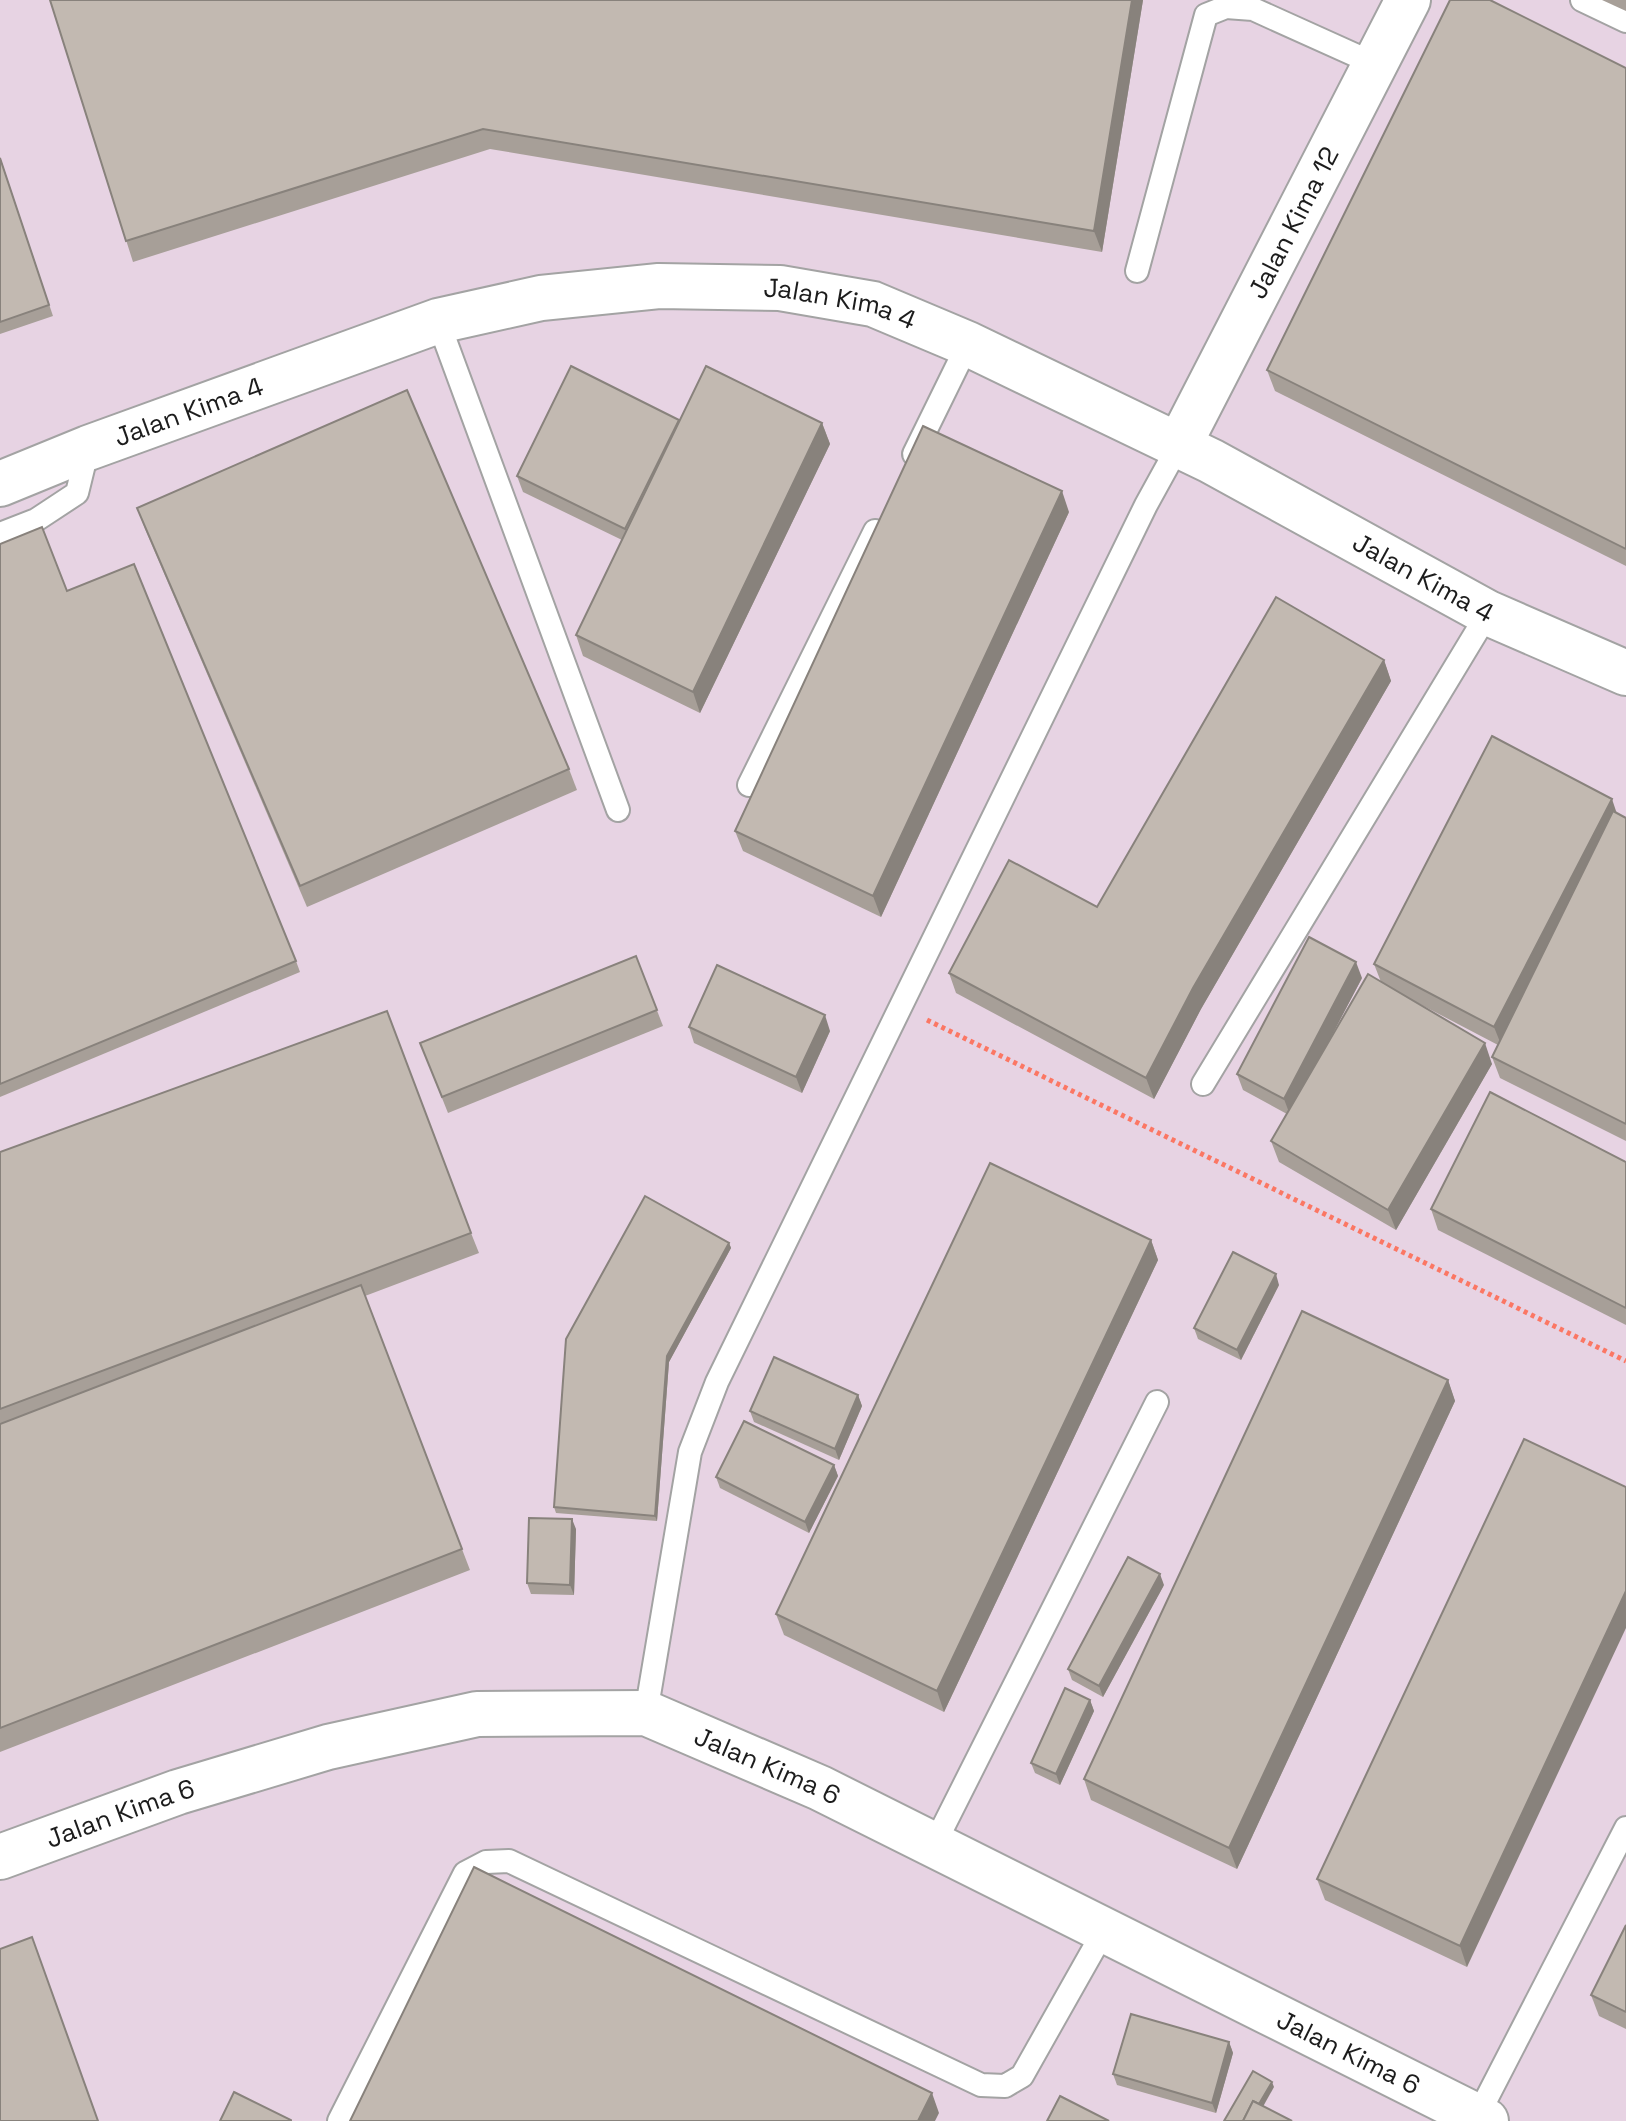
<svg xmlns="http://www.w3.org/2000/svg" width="1626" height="2121" viewBox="0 0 1626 2121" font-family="'Space Grotesk',sans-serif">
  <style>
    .industrial { fill: #e7d3e3 }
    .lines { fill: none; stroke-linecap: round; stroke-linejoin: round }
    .lane-casing { stroke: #a3a3a3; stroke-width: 26 }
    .street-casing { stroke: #a3a3a3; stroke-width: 48 }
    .path { stroke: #fb7764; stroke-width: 5; stroke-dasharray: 4 4; stroke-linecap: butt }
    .lane { stroke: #fff; stroke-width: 22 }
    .street { stroke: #fff; stroke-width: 44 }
    .wall { fill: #a79f98 }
    .shaded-wall { fill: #88827c }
    .building { fill: #c2b9b1; stroke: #88827c; stroke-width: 2 }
    .labels { text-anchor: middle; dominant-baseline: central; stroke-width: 6; stroke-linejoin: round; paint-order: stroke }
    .street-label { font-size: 26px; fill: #1c1c1c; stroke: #fff }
  </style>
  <rect width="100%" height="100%" fill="#eeeae1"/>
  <rect class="industrial" x="0" y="0" width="1626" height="2121"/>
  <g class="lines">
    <g class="lane-casing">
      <g id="lane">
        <polyline points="1582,0 1626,21"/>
        <polyline points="1137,271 1206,15 1226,7 1253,9 1375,64"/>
        <polyline points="438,321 618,810"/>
        <polyline points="914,454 968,344"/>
        <polyline points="0,534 36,520 77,493 88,448"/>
        <polyline points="749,785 875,531"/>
        <polyline points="1203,1084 1488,613"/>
        <polyline points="646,1713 690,1452 717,1382 1146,505 1179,445"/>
        <polyline points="934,1845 1157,1402"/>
        <polyline points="1477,2117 1626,1828"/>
        <polyline points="339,2121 465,1873 486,1862 509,1861 981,2085 1005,2086 1022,2076 1105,1929"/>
      </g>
    </g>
    <g class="street-casing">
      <g id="street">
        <path id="s1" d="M1179 445 1408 0"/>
        <path id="s2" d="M0 484 88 448 438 321 541 298 659 286 780 288 873 304 968 344 1211 461 1488 613 1626 673"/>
        <path id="s3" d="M0 1857 178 1792 328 1747 477 1714 646 1713 820 1788 1486 2121"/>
      </g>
    </g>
    <polyline class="path" points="927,1020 1626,1361"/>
    <use href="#lane" class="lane"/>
    <use href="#street" class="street"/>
  </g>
  <g class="wall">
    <polygon points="50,0 1143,0 1102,252 490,149 133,262"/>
    <polygon points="1602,0 1626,0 1626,11"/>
    <polygon points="1626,68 1626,566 1275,391 1267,370"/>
    <polygon points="0,157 53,316 0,334"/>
    <polygon points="679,420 822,423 830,444 700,713 583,656 576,635 622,540 523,492 517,476"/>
    <polygon points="137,508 569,769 577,790 307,907 145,529"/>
    <polygon points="1069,512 881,917 743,851 735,831"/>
    <polygon points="0,544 67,591 296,961 300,972 0,1097"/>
    <polygon points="1384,660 1391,681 1201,1009 1154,1099 956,993 949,973 1097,907"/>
    <polygon points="1617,813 1626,818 1626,1141 1500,1078 1492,1057 1498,1045 1414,1001 1492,1064 1396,1230 1279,1162 1271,1141 1287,1114 1243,1090 1237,1074 1362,978 1328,1042 1381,982 1374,964"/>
    <polygon points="636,956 663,1026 448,1113 420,1043"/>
    <polygon points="689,1027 830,1031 802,1093 694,1043"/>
    <polygon points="0,1152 471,1233 479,1253 365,1296 470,1570 0,1752"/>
    <polygon points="1626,1162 1626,1325 1438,1230 1431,1209"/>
    <polygon points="1151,1240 1158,1260 944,1712 784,1635 776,1614"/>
    <polygon points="729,1243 731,1248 669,1362 657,1521 556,1513 554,1507"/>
    <polygon points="1279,1285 1241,1360 1198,1339 1194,1328"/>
    <polygon points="1448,1380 1455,1401 1237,1869 1091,1800 1084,1779"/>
    <polygon points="858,1395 862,1406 839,1460 754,1422 750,1411"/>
    <polygon points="1524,1439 1467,1967 1325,1900 1317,1879"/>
    <polygon points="834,1465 838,1476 809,1533 720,1488 716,1477"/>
    <polygon points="576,1529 574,1595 531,1594 527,1583"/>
    <polygon points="1164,1585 1103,1697 1072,1680 1068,1669"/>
    <polygon points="1090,1700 1094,1711 1060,1785 1035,1773 1031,1763"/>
    <polygon points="1626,1925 1626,2029 1599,2016 1591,1995"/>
    <polygon points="1229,2042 1233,2053 1216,2113 1117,2085 1113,2074"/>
  </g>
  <g class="shaded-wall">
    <polygon points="1132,0 1143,0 1102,252 1094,231"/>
    <polygon points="822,423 830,444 700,713 693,692"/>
    <polygon points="1062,491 1069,512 881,917 873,896"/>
    <polygon points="1384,660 1391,681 1201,1009 1154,1099 1146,1078 1193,988"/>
    <polygon points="1612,799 1619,820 1502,1047 1494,1027"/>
    <polygon points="1356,962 1362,978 1290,1115 1284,1099"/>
    <polygon points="825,1015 830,1031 802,1093 796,1077"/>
    <polygon points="1485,1043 1492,1064 1396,1230 1388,1210"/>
    <polygon points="1151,1240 1158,1260 944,1712 937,1691"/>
    <polygon points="729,1243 731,1248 669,1362 657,1521 655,1516 667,1356"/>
    <polygon points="1276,1274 1279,1285 1241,1360 1237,1350"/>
    <polygon points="1448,1380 1455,1401 1237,1869 1229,1848"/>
    <polygon points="858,1395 862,1406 839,1460 835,1449"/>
    <polygon points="834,1465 838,1476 809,1533 805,1522"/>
    <polygon points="572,1519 576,1529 574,1595 570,1585"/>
    <polygon points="1160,1574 1164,1585 1103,1697 1099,1686"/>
    <polygon points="1626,1591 1626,1628 1467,1967 1460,1946"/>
    <polygon points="1090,1700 1094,1711 1060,1785 1056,1774"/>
    <polygon points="1229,2042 1233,2053 1216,2113 1212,2103"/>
    <polygon points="1272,2082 1274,2087 1255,2121 1250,2121"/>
    <polygon points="932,2093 939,2113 935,2121 918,2121"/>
  </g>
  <g class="building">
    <polygon points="50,0 1132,0 1094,231 483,129 126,241"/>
    <polygon points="1450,0 1490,0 1626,68 1626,549 1267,370"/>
    <polygon points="0,158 49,305 0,322"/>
    <polygon points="571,366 679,420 625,529 517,476"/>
    <polygon points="706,366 822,423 693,692 576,635"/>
    <polygon points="407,390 569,769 300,886 137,508"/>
    <polygon points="923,426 1062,491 873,896 735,831"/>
    <polygon points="42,527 67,591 134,564 296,961 0,1084 0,544"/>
    <polygon points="1276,597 1384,660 1193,988 1146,1078 949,973 1009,860 1097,907"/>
    <polygon points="1492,736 1612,799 1494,1027 1374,964"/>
    <polygon points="1613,811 1626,818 1626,1124 1492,1057"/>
    <polygon points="1309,937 1356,962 1284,1099 1237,1074"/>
    <polygon points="636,956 657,1010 442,1097 420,1043"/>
    <polygon points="717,965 825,1015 796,1077 689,1027"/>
    <polygon points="1368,974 1485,1043 1388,1210 1271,1141"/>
    <polygon points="387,1011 471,1233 0,1409 0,1152"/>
    <polygon points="1490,1092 1626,1162 1626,1308 1431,1209"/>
    <polygon points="990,1163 1151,1240 937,1691 776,1614"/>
    <polygon points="645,1196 729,1243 667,1356 655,1516 554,1507 566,1339"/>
    <polygon points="1233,1252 1276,1274 1237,1350 1194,1328"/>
    <polygon points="361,1285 462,1549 0,1728 0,1424"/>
    <polygon points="1302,1311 1448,1380 1229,1848 1084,1779"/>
    <polygon points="774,1357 858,1395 835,1449 750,1411"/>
    <polygon points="744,1421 834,1465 805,1522 716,1477"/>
    <polygon points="1524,1439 1626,1487 1626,1591 1460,1946 1317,1879"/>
    <polygon points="529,1518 572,1519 570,1585 527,1583"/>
    <polygon points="1128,1557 1160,1574 1099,1686 1068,1669"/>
    <polygon points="1065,1688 1090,1700 1056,1774 1031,1763"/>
    <polygon points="474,1867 932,2093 918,2121 350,2121"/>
    <polygon points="1626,1925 1626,2012 1591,1995"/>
    <polygon points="32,1937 98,2121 0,2121 0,1949"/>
    <polygon points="1131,2014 1229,2042 1212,2103 1113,2074"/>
    <polygon points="1253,2071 1272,2082 1259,2104 1253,2101 1243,2121 1224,2121"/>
    <polygon points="234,2092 291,2120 291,2121 220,2121"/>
    <polygon points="1060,2096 1109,2121 1047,2121"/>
    <polygon points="1253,2101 1292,2121 1243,2121"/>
  </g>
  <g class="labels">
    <g class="street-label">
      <text stroke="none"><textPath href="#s1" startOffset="250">Jalan Kima 12</textPath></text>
      <text stroke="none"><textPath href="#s2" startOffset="874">Jalan Kima 4</textPath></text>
      <text stroke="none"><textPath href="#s2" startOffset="202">Jalan Kima 4</textPath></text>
      <text stroke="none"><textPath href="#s2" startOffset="1522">Jalan Kima 4</textPath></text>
      <text stroke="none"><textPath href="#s3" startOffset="800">Jalan Kima 6</textPath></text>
      <text stroke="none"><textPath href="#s3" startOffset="128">Jalan Kima 6</textPath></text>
      <text stroke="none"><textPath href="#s3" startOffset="1448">Jalan Kima 6</textPath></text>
    </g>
  </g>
</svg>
